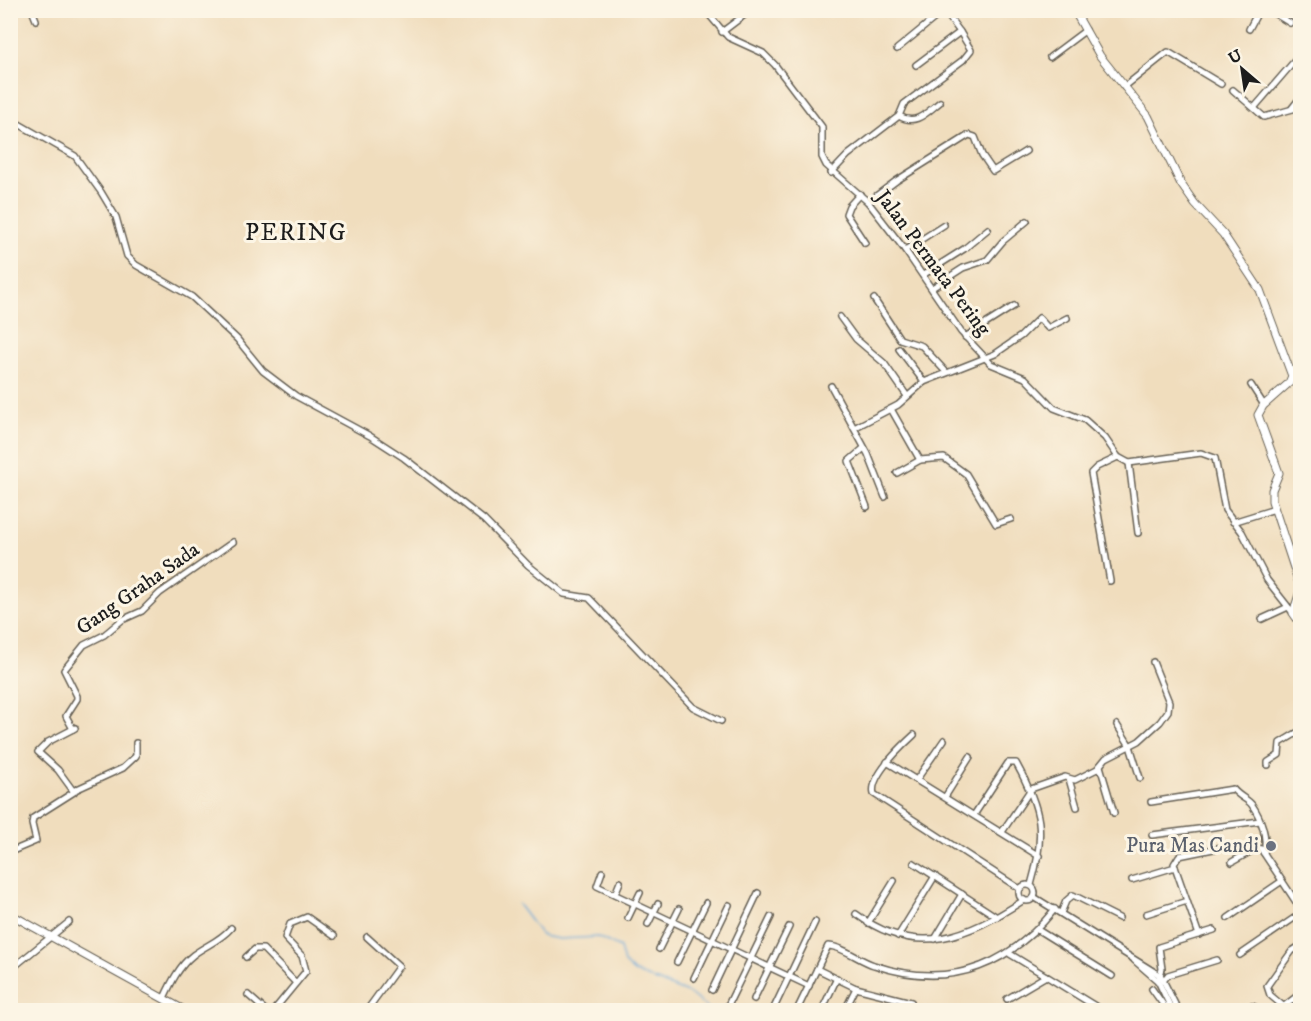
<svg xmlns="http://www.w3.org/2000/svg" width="1311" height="1021" viewBox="0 0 1311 1021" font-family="'IM FELL DW Pica',serif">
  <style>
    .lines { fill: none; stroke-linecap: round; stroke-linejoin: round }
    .stream { stroke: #61a3d5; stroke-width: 1.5 }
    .minor-casing { stroke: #666054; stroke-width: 8 }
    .tertiary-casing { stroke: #666054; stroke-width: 9 }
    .minor { stroke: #fff; stroke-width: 5 }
    .tertiary { stroke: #fff; stroke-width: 7 }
    .worship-dot { fill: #6b7280; stroke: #fcf5e5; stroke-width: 2 }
    .labels { text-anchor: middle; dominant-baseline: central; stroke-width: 6; stroke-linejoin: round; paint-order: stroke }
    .street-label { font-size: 21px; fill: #1c1c1c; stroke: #fcf5e5 }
    .worship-label { font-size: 21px; fill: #5b616d; stroke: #fcf5e5; text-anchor: end }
    .quarter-label { font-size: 24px; letter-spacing: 1.5px; fill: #1c1c1c; stroke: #fcf5e5 }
  </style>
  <rect width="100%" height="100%" fill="#fcf5e5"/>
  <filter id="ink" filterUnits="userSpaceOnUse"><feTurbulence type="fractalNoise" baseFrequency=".0167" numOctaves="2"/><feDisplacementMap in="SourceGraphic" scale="12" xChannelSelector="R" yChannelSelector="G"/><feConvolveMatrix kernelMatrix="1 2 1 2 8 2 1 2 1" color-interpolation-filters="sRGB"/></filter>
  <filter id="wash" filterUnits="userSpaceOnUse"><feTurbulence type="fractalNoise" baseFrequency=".008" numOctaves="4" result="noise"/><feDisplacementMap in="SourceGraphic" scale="24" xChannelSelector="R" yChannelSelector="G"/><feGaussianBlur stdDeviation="1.35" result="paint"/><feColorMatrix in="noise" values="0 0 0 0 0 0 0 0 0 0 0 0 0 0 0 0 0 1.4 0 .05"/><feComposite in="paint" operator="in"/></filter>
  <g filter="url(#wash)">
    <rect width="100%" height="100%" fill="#f0ddbd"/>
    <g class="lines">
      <polyline class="stream" points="518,904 542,936 559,939 598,937 620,948 624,963 634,972 690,994 710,1010"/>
    </g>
  </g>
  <g filter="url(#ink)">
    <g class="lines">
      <g class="minor-casing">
        <g id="minor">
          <polyline points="32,10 36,20"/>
          <polyline points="705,10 728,37 763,53 775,65 822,127 822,157 826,165 868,202 905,250 961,332 991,364 1025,378 1054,408 1085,420 1105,438 1118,457 1129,463 1201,453 1215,458 1225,510 1242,532 1267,580 1293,613"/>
          <polyline points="1269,10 1290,23"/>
          <polyline points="1249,29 1259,10"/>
          <polyline points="722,32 751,10"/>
          <polyline points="897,49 941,13 946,13 960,32"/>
          <polyline points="1050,57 1086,30"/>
          <polyline points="1124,87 1168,52 1221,84"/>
          <polyline points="1233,90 1264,117 1300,107"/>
          <polyline points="1254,108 1298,57"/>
          <polyline points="1292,108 1300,98"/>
          <path d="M899 116C916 126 926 113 940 102"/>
          <polyline points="10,119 75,156 101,192 116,217 127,256 136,265 192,297 237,339 263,371 296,396 370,436 404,458 484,520 528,565 564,594 589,598 693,707 721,721"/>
          <polyline points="831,173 848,155 899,116 904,104 963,60 971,50 960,32 916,65"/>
          <polyline points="860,194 849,206 846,214 865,243"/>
          <polyline points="868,202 896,181 969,135 975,137 982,155 993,171 1026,151"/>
          <polyline points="905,250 944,225"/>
          <polyline points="923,275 964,249 988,229"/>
          <polyline points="932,288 963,268 987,260 1003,241 1027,221"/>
          <polyline points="874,299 900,339 922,346 946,372"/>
          <polyline points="840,317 856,339 884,363 907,396"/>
          <polyline points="965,337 1014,306"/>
          <polyline points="899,349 924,382"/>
          <polyline points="1251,385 1264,405"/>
          <polyline points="831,386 868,454 885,497"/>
          <polyline points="891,409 920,460"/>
          <polyline points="854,428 898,405 924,382 995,354 1021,336 1039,318 1048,328 1067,318"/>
          <polyline points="864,448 849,461 867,507"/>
          <polyline points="1129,463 1138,533"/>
          <polyline points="897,473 920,460 944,458 966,474 996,524 1011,519"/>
          <polyline points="1233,522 1275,509"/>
          <polyline points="1110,581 1091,473 1097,467 1118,457"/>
          <polyline points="1262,619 1288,607"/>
          <polyline points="1117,725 1130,746 1140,778"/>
          <polyline points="73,729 66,716 77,699 77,696 64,670 84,645 104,635 122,620 142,611 160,593 233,542"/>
          <path d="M914 735C902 746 869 777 874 794L1020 889"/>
          <polyline points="887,762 1039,856"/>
          <polyline points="1268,765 1268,762 1279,755 1280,743 1300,731"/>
          <polyline points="1100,766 1114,813"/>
          <polyline points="917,779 944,740"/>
          <polyline points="1069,779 1077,807"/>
          <polyline points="75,790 123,768 136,756 136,743"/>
          <polyline points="945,797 970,757"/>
          <path d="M1151 802 1233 789C1239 797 1248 799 1252 805 1261 818 1268 837 1264 853"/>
          <path d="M974 815 1008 763H1016C1042 810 1046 833 1031 885"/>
          <polyline points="1002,832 1031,789 1065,777 1075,780 1097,769 1106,758 1139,741 1160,722 1168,711 1169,702 1153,662"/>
          <polyline points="1152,835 1260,821"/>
          <polyline points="10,852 36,841 32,824 33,818 74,792 58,770 38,752 48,742 75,728"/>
          <polyline points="1232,862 1257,848 1261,849 1300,908"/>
          <polyline points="914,863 997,917"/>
          <polyline points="602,872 597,886 809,986"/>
          <polyline points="1132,880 1175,867"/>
          <circle cx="1027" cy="893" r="8"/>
          <polyline points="615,894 620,882"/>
          <polyline points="1034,897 1161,976 1178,1010"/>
          <polyline points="1061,913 1066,901 1073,895 1119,918"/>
          <path d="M856 914C917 959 967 937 1024 900"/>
          <polyline points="1146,914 1187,901"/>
          <polyline points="628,918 640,893"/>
          <polyline points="1228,918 1282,881"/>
          <polyline points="868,923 894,881"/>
          <polyline points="648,924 658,904"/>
          <polyline points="1038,930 1112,976"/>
          <polyline points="1199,935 1174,864 1179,856 1223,847"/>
          <polyline points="898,936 935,876"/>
          <polyline points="935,939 962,894"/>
          <polyline points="659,949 679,909"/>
          <polyline points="1010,954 1095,1006"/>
          <polyline points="1240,955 1300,914"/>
          <polyline points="246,957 255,949 263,949 296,983"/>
          <polyline points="1134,960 1158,981 1172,1010"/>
          <polyline points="677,962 706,903"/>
          <polyline points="817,969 856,988 911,1002"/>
          <polyline points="10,970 69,922"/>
          <polyline points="694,978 729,905"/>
          <polyline points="1158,981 1162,969 1159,947 1214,930"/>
          <polyline points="1163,981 1168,975 1217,960"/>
          <polyline points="1152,989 1167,1010"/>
          <polyline points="712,990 758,893"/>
          <polyline points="248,995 265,1010"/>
          <path d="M164 998C171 983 179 966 193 955 206 945 220 941 231 928"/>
          <polyline points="754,999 789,927"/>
          <polyline points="1007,999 1046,976"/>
          <polyline points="729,1003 771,917"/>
          <polyline points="1283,1006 1270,995 1267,986 1292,951 1300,946"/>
          <polyline points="846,1007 855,1010"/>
          <polyline points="274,1010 306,971 302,956 285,938 290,924 307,917 334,936"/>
          <polyline points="367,1010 399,966 367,937"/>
          <polyline points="773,1010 815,922"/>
          <path d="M797 1010 828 946C842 946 860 961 874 965 948 990 1007 968 1055 909"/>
          <polyline points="822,1010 837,978"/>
          <polyline points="845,1010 856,988"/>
          <polyline points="1245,1010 1252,1006 1262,1010"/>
          <polyline points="1279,1010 1300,994"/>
        </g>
      </g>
      <g class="tertiary-casing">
        <g id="tertiary">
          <polyline points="1074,10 1100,56 1148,116 1181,184 1195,204 1223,234 1260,290 1292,376 1289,383 1263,406 1258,415 1279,473 1272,490 1272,501 1300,586"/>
          <polyline points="1300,592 1293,613 1300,623"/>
          <polyline points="10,914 184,1010"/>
        </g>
      </g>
      <use href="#minor" class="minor"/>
      <use href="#tertiary" class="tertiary"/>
    </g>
  </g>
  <circle class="worship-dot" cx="1271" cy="846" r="6"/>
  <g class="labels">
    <g class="street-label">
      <text transform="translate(933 263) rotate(53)">Jalan Permata Pering</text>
      <text transform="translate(138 589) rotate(-35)">Gang Graha Sada</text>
    </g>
    <g class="worship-label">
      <text x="1259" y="846">Pura Mas Candi</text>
    </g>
    <g class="quarter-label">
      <text x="296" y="233">PERING</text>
    </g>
  </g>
  <rect width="1311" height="1021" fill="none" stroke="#fcf5e5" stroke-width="36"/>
  <g transform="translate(1242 69) rotate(331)" stroke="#fcf5e5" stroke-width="4.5" paint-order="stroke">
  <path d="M0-4.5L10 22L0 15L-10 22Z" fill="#1c1c1c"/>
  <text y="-9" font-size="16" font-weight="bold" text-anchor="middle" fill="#1c1c1c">U</text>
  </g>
</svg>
